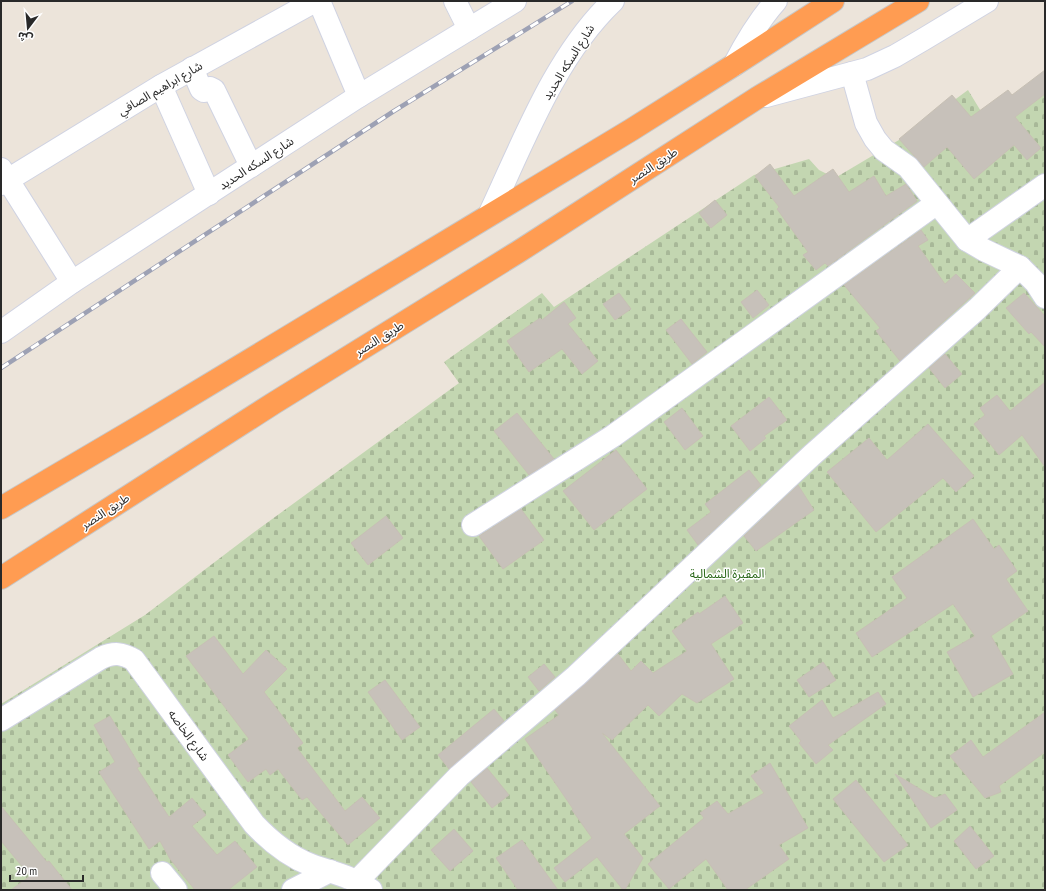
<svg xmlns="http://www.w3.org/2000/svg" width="1046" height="891" viewBox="0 0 1046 891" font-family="'PT Sans Narrow','Noto Sans Arabic',sans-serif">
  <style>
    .cemetery { fill: url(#cemetery-stones) }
    .building { fill: #c7c1ba; stroke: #c7c0b4 }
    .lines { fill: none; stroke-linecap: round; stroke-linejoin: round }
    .minor-casing { stroke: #d0d3e2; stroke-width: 24 }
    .highway-casing { stroke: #c7c7c7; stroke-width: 24 }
    .minor { stroke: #fff; stroke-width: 22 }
    .highway { stroke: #ff9c52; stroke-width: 22 }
    .rail-casing { stroke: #9da1b4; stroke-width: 4.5 }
    .rail { stroke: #fff; stroke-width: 3; stroke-dasharray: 9; stroke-linecap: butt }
    .labels { text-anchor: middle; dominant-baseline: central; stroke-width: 3; stroke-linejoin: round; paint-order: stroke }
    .street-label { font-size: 12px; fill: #292929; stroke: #fff }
    .park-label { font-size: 12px; fill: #296718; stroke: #fff }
  </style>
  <defs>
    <pattern id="cemetery-stones" width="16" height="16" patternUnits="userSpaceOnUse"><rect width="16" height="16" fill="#c3d6b1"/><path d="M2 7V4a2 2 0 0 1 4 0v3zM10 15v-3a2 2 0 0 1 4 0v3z" fill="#a8b898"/></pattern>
  </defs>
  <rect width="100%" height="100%" fill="#ece4da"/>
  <polygon class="cemetery" points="1045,73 1045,890 1,890 1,704 145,615 253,533 459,383 444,362 542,293 554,307 754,175 809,159 819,170 835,178 904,137 968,90 982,113 1014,96"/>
  <g class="building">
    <polygon points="1045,70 1045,94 1015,117 1041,148 1027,160 1014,145 974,179 947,147 924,167 899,139 952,95 971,117 1008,90 1012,95"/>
    <polygon points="770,164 794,196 833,169 849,192 874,176 886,196 906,184 917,201 828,266 825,263 816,270 803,255 808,252 777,209 779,207 755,176"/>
    <polygon points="715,200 727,215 711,228 699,213"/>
    <polygon points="921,230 928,240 918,246 945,284 956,274 975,293 900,361 876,331 880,328 844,285"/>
    <polygon points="757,290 769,305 753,318 741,302"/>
    <polygon points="619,293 631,309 615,320 603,304"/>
    <polygon points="1024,293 1045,316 1045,347 1031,332 1029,334 1006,308"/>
    <polygon points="564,302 576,318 568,324 598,361 582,374 562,349 529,372 507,341 540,318 542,320"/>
    <polygon points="681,319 707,352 692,364 666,330"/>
    <polygon points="945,354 962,374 945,388 929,368"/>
    <polygon points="1045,382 1045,467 1022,435 999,455 974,424 985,415 980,408 997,395 1010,411"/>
    <polygon points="769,397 787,420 764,436 766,438 750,451 731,426"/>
    <polygon points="682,408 703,436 685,450 664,422"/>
    <polygon points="517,413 554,459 529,475 494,431"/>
    <polygon points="928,424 974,476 956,492 943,478 876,532 827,472 869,438 887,460"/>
    <polygon points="616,450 647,489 594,530 563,491"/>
    <polygon points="749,470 761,485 698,545 687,530 711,512 705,504"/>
    <polygon points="798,485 814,510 756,551 744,536"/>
    <polygon points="521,509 544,540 503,569 479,536"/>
    <polygon points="386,516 403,538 368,565 351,543"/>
    <polygon points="973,519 994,549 999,545 1017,571 1006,579 1028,611 991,636 1013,674 973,697 947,652 975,636 953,604 872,657 856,633 907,598 892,577"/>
    <polygon points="725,596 743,623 711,644 734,679 697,703 682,694 659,716 648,705 612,740 602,733 660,806 624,834 643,858 625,890 623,890 597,857 565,882 554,868 592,838 572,810 573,809 525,739 559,715 555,710 618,654 631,671 641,661 653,673 687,651 672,631 698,612 699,614"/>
    <polygon points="214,636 243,674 266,650 287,669 264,692 303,743 297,748 345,811 362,797 380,818 348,845 307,797 302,800 278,769 270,775 266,769 248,782 228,755 249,739 186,656"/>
    <polygon points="823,662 836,680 809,697 797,680"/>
    <polygon points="544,664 555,677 539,691 528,677"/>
    <polygon points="385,680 420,727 402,740 368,692"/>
    <polygon points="878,692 886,704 828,745 833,750 816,764 799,743 801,741 789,726 822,700 833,718"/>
    <polygon points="494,709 504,721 449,769 438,755"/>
    <polygon points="1045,712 1045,752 999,786 1001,792 985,798 950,756 971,740 983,757"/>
    <polygon points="110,716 140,766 137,768 169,817 192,798 206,815 192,826 217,855 235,841 257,867 228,890 195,890 170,859 160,841 149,849 99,772 115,762 94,725"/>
    <polygon points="770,763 808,828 779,845 789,859 745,890 728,890 706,859 669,889 648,864 704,818 700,813 717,801 728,814 764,793 751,776"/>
    <polygon points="487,768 509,795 492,808 471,782"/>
    <polygon points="895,774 935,798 945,794 957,810 931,828"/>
    <polygon points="856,780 908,845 884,862 833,799"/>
    <polygon points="1,806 47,862 49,861 72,890 11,890 30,876 1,841"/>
    <polygon points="970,826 994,856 976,869 954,841"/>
    <polygon points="454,829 473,851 450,871 431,850"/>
    <polygon points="522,840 558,890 518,890 496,858"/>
  </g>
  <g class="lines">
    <g class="minor-casing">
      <g id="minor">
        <polyline points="319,1 359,96"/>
        <polyline points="455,1 469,29"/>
        <path d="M734 65C746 42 759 20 776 1"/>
        <polyline points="192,68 201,89 204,91 210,88 214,90 251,166"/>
        <polyline points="852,73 866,123 875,139 884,150 908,167 967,240 984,250 1020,267 1036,283 1045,297"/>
        <polyline points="161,86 209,194"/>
        <polyline points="766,96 867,69 895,56 924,39 987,1"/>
        <polyline points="1,169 72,282"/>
        <polyline points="1,184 161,86 315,1"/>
        <path d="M489 215C523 143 555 56 613 1"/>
        <polyline points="967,240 1045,185"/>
        <polyline points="1,332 72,282 359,96 515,1"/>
        <polyline points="473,525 613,436 937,203"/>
        <path d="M1 720 101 658C114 652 122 653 134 660L254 824C271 842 288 856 311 865 324 870 337 873 349 878 357 881 364 886 371 890"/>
        <polyline points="162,873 176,890"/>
        <polyline points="357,881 459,776 576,676 812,455 977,309 1020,267"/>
        <polyline points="293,890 330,871"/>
      </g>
    </g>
    <g class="highway-casing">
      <g id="highway">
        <polyline points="1,508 142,425 631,130 734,65 833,1"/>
        <polyline points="1,578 274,403 518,252 757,98 918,1"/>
      </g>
    </g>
    <use href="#minor" class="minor"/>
    <use href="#highway" class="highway"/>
    <g class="rail-casing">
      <polyline id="rail" points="1,368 394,111 572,1"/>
    </g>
    <use href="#rail" class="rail"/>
  </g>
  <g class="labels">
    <g class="street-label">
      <text transform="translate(568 62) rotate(-58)">شارع السكه الحديد</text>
      <text transform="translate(160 88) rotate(-30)">شارع ابراهيم الصافي</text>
      <text transform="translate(256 163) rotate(-33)">شارع السكه الحديد</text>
      <text transform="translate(653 165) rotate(-33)">طريق النصر</text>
      <text transform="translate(379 338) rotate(-32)">طريق النصر</text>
      <text transform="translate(105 511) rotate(-33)">طريق النصر</text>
      <text transform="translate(189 735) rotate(54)">شارع الخاصه</text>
    </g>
    <g class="park-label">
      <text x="727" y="573">المقبرة الشمالية</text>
    </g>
  </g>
  <rect width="1046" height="891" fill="none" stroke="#292929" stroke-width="4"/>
  <g transform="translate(28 28) rotate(196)" stroke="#ffffff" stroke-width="3" paint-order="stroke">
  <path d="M0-3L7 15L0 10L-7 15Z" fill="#292929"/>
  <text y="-6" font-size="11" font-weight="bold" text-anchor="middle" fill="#292929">ش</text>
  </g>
  <path d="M10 875v6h73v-6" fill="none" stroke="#292929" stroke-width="2"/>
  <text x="16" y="875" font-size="12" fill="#292929" stroke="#ffffff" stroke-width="3" paint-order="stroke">20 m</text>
</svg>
